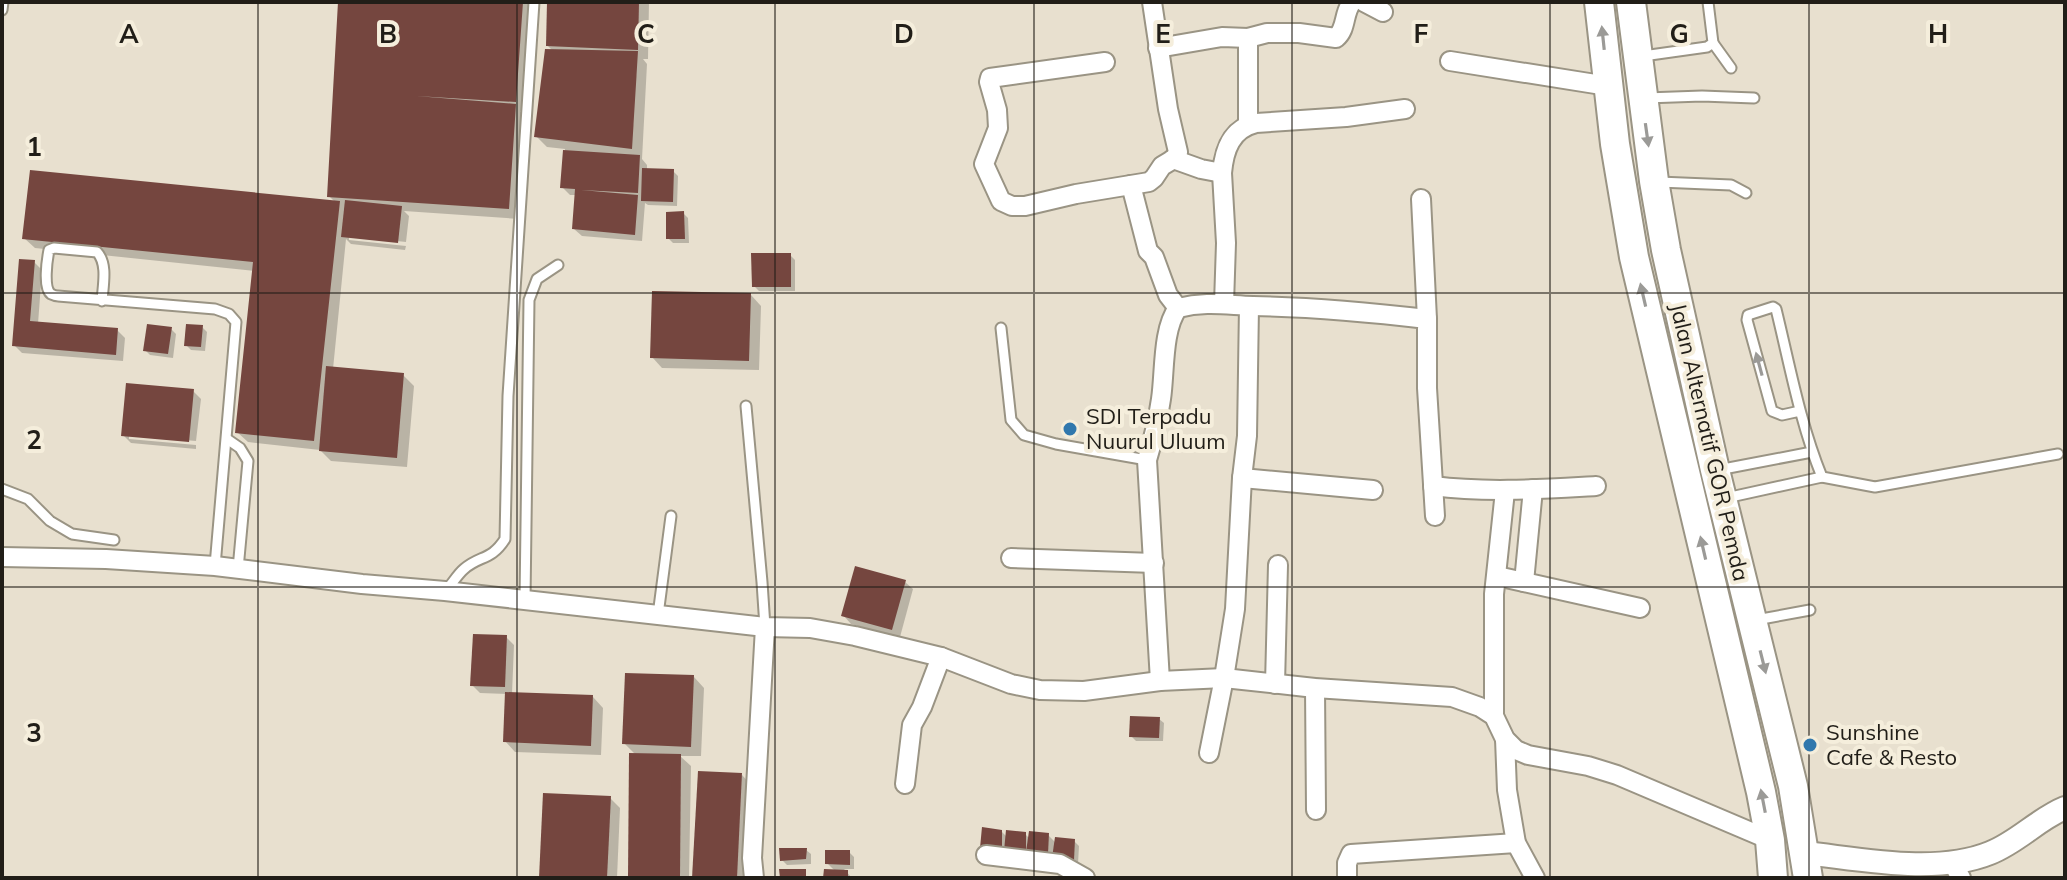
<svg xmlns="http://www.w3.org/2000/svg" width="2067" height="880" viewBox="0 0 2067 880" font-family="Mulish,sans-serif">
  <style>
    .shadow { fill: #0003 }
    .building { fill: #75463f }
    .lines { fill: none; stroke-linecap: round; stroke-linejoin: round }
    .service-casing { stroke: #9a9484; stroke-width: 13 }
    .minor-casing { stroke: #9a9484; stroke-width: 22 }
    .tertiary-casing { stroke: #9a9484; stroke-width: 26 }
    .primary-casing { stroke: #9a9484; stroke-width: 32 }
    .service { stroke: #fff; stroke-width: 9 }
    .minor { stroke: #fff; stroke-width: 18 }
    .tertiary { stroke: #fff; stroke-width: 22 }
    .primary { stroke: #fff; stroke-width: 28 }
    .oneway { fill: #9b9a97 }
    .grid { fill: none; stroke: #211e18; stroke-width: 2; stroke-opacity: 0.55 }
    .poi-dot { fill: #3178ad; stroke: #f5eedc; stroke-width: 3 }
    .labels { text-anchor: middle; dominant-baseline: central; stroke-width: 8; stroke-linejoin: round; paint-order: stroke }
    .poi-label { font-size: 22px; fill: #211e18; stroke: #f5eedc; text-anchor: start }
    .street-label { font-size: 22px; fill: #211e18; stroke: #f5eedc }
    .grid-label { font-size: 26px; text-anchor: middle; font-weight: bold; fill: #211e18; stroke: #f5eedc; stroke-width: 8; stroke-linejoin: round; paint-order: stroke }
  </style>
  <rect width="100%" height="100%" fill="#e8e0cf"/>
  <g class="shadow">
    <polygon points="340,2 534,2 526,112 520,111 526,117 519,219 404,211 409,216 406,242 349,236 349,240 406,246 405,250 351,244 346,239 333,369 403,375 414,386 407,467 331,461 320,450 248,442 237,432 255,271 35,248 24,238 335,202 329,196"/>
    <polygon points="549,2 649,2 648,59 643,59 647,64 642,159 647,165 647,170 673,171 678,176 677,206 648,205 645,203 642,241 582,236 574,229 577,195 570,195 562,187 565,149 547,147 536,136 553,51 548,46"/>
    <polygon points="683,213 688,218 689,243 673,243 668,238"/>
    <polygon points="790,255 795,260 795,291 759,291 754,286"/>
    <polygon points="34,262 42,270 38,324 117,330 125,338 123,361 22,353 14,345"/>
    <polygon points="751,295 761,306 759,370 662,368 652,357"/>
    <polygon points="202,327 207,332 205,351 191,350 186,345"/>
    <polygon points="171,329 176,334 173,358 150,355 145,350"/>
    <polygon points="193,391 201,399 196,441 129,435 129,439 196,445 196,449 131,443 123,435"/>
    <polygon points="905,582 913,589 900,637 851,624 844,616"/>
    <polygon points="506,637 514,645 512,694 593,697 603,708 601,755 515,752 505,741 507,694 480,693 472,685"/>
    <polygon points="694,677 704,688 701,756 680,756 691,766 689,878 630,878 636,755 624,743"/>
    <polygon points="1159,719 1164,723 1163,741 1136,741 1131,736"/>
    <polygon points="742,775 752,786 747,878 694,878"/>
    <polygon points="610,798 620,808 617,878 541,878"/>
    <polygon points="1002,832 1007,837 1025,834 1029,838 1048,835 1056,843 1074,841 1079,846 1078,864 987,852"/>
    <polygon points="806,850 811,854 811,864 787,865 782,860"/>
    <polygon points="849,852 854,857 854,869 844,869 852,878 825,878 835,871 827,863"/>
  </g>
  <g class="building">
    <polygon points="338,2 523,2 516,102 416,96 516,104 509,209 327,197"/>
    <polygon points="547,2 639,2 638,50 546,46"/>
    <polygon points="545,49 638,51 632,149 534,137"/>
    <polygon points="563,150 640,155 638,193 581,190 638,195 635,235 572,229 575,189 560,188"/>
    <polygon points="642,168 674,169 673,202 641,201"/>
    <polygon points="30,170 340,201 314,441 235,433 253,262 22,239"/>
    <polygon points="345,200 402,206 398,243 341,237"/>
    <polygon points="684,211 685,239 666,239 666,212"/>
    <polygon points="751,253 791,253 791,287 752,287"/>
    <polygon points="19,259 35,260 30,321 118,328 116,355 12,346"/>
    <polygon points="652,291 751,293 749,361 650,358"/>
    <polygon points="147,324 172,327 168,354 143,351"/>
    <polygon points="186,324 203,325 201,347 184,346"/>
    <polygon points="326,366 404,373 397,458 319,451"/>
    <polygon points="126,383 194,389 189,442 121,436"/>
    <polygon points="855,566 906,580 892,630 841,616"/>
    <polygon points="473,634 507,635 505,687 470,686"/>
    <polygon points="625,673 694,675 691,747 622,744"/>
    <polygon points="505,692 593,695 591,746 503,742"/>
    <polygon points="1130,716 1160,717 1159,738 1129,737"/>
    <polygon points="629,753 681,754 680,878 628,878"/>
    <polygon points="698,771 742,773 737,878 692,878"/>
    <polygon points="543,793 611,796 607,878 539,878"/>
    <polygon points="982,827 1002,830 1002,851 980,848"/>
    <polygon points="1006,830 1026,832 1026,853 1004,851"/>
    <polygon points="1029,831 1049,833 1048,854 1026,852"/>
    <polygon points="1055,837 1075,839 1074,860 1052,858"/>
    <polygon points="779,848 807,848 806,859 780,861"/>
    <polygon points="825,850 850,850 850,865 825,864"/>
    <polygon points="779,869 806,869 806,878 780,878"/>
    <polygon points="824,869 848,870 848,878 823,878"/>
  </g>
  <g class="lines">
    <g class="service-casing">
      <g id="service">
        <polyline points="2,10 3,2"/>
        <polyline points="1713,43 1731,68"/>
        <polyline points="1643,56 1707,47 1713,43 1708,2"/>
        <polyline points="1646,98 1702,96 1754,98"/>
        <polyline points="1659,182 1731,185 1746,193"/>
        <path d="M102 301C103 285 108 264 97 252L54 248 49 250C47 260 43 288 51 294 53 295 56 296 58 296L215 309 229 314 236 322 215 566"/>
        <polyline points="1001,328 1011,420 1024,435 1056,444 1147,460"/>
        <polyline points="746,406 762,582 765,627"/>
        <path d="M1800 411 1782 415 1772 411 1747 320 1748 315 1773 307 1776 309C1790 366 1800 423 1822 477L1875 487 2058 454"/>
        <polyline points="227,439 240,448 248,461 238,569"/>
        <polyline points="1718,470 1812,452"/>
        <polyline points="2,489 28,499 50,521 72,534 114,540"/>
        <polyline points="1726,498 1822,477"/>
        <path d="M447 589C453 583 457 575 464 569 480 555 491 561 505 539L508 396 534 2"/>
        <polyline points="525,600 529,300 537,279 558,265"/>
        <polyline points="658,615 671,516"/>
        <polyline points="1756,620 1810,610"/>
      </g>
    </g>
    <g class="minor-casing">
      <g id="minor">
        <polyline points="1364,2 1383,12"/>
        <path d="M1158 48 1222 37 1248 38 1267 33H1299L1336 38C1347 29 1343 13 1352 2"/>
        <polyline points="1450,61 1608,86"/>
        <polyline points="1105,62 990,78 989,82 997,110 998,128 984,164 1001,201 1012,206 1025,206 1076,194 1149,182 1154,178 1162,166 1177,157 1178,152 1168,109 1152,2"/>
        <polyline points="1248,125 1248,38"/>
        <polyline points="1173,159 1201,169 1222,173"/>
        <polyline points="1131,185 1148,251 1154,257 1168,295 1178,308"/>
        <polyline points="1421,199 1427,319"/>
        <path d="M1224 304 1226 243 1222 173C1224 150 1231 129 1256 123L1346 117 1405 109"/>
        <polyline points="1242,478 1373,490"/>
        <path d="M1433 486C1487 493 1542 489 1596 486"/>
        <polyline points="2,557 106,559 215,566 362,584 445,591 765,627 810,628 855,636 941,657 1011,684 1040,690 1084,691 1160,681 1224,678 1315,688 1452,697 1480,707 1494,716 1505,739 1516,750 1528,755 1588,766 1617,775 1770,840"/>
        <polyline points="1011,558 1154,563"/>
        <polyline points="1497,576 1640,608"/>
        <polyline points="1524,582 1533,489"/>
        <path d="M1160 681 1147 460C1153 440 1158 420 1161 399 1165 373 1162 329 1178 308 1206 301 1225 305 1253 306 1312 307 1368 312 1427 319V388L1435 516"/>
        <polyline points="1275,684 1278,565"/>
        <polyline points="1315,688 1316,810"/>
        <polyline points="1494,716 1494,594 1505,491"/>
        <polyline points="1505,739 1507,790 1516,843 1535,878"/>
        <polyline points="1209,753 1224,678 1235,609 1242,478 1247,436 1249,306"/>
        <polyline points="905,784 912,725 922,707 941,657"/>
        <polyline points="986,855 1060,864 1085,878"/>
        <polyline points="1952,862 1961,878"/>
        <polyline points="754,878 752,858 765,627"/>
        <polyline points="1347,878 1347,863 1351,854 1516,843"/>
      </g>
    </g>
    <g class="tertiary-casing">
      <path id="tertiary" d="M1805 853C1861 859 1936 875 1990 853 2018 842 2038 819 2065 808"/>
    </g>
    <g class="primary-casing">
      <g id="primary">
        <polyline points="1599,2 1615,144 1634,257 1761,792 1770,840 1773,878"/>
        <polyline points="1631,2 1654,181 1666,250 1715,470 1793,786 1808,878"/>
      </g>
    </g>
    <use href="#service" class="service"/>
    <use href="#minor" class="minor"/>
    <use href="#tertiary" class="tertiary"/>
    <use href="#primary" class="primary"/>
  </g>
  <defs><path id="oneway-solid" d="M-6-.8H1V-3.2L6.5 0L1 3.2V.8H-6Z" transform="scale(2)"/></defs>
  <g class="oneway">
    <use href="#oneway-solid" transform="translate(1603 38) rotate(-96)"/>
    <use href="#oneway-solid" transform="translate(1647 135) rotate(82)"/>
    <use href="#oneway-solid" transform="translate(1643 295) rotate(-103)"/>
    <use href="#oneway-solid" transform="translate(1759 364) rotate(-105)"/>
    <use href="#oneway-solid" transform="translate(1703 548) rotate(-103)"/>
    <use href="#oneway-solid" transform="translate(1763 662) rotate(76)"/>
    <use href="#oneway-solid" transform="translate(1763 801) rotate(-101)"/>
  </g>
  <path class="grid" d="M258 2V878M517 2V878M775 2V878M1034 2V878M1292 2V878M1550 2V878M1809 2V878M2 293H2065M2 587H2065"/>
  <g class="poi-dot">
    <circle cx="1070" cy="429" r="8"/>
    <circle cx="1810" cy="745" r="8"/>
  </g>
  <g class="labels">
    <g class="poi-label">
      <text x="1086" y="416">SDI Terpadu<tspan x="1086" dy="25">Nuurul Uluum</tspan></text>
      <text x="1826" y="732">Sunshine<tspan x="1826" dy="25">Cafe &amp; Resto</tspan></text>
    </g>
    <g class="street-label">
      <text transform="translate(1710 442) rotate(77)">Jalan Alternatif GOR Pemda</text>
    </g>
  </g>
  <g class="grid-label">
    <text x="129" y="43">A</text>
    <text x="388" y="43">B</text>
    <text x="646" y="43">C</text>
    <text x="904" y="43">D</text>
    <text x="1163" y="43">E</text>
    <text x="1421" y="43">F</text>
    <text x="1679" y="43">G</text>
    <text x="1938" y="43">H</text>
    <text x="34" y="156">1</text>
    <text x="34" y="449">2</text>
    <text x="34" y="742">3</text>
  </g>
  <rect width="2067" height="880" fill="none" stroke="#211e18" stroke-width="8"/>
</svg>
